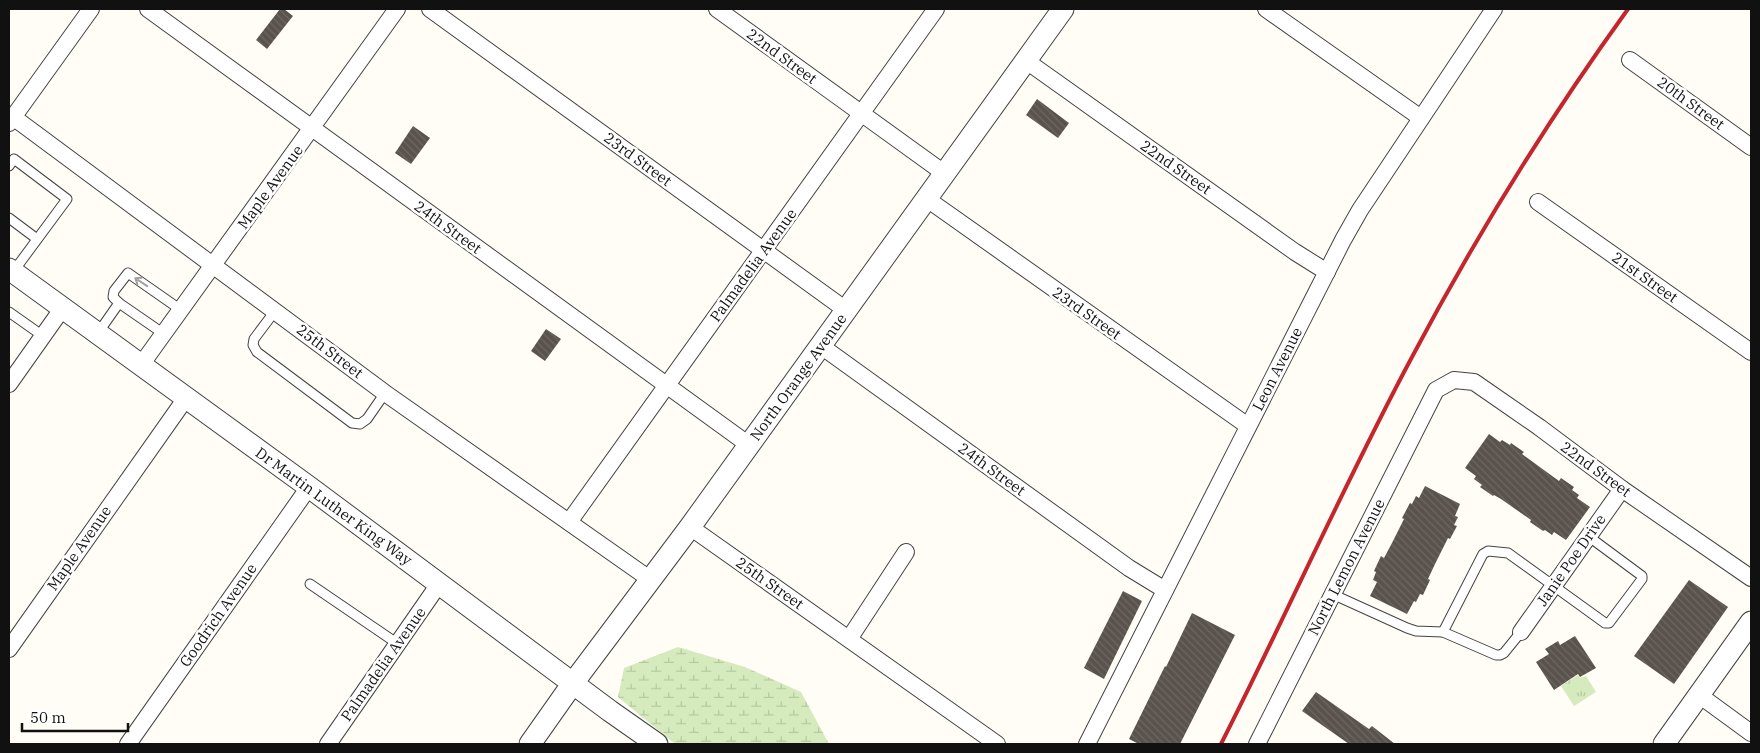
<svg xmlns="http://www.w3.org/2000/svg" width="1760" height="753" viewBox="0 0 1760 753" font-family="'IBM Plex Serif',serif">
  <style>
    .grass { fill: url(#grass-tufts) }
    .wetland { fill: url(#wetland-marsh) }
    .building { fill: url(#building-back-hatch) }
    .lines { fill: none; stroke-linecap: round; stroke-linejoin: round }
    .service-casing { stroke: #444; stroke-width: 11 }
    .minor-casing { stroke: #444; stroke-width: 18 }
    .tertiary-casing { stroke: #444; stroke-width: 23 }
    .service { stroke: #fff; stroke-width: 9 }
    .minor { stroke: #fff; stroke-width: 16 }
    .tertiary { stroke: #fff; stroke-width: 21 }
    .rail { stroke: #c4262e; stroke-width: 4 }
    .oneway { stroke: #a0a0a0 }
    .labels { text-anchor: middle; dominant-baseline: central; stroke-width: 5; stroke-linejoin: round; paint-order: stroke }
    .street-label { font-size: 15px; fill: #111; stroke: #fff }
  </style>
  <defs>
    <pattern id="grass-tufts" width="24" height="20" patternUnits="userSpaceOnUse" patternTransform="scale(1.25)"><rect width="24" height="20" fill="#d5ebbd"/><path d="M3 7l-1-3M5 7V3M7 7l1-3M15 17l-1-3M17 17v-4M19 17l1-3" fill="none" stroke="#b6c8a1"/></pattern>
    <pattern id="wetland-marsh" width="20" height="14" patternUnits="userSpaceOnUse" patternTransform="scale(1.25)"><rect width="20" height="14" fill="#d5ebbd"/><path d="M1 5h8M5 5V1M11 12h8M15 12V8" fill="none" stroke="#b6c8a1"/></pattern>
    <pattern id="building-back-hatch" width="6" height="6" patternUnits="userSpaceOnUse" patternTransform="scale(1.25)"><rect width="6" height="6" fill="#5a524d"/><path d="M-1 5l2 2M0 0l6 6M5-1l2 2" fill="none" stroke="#6d6662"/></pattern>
  </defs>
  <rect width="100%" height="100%" fill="#fffdf5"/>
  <polygon class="grass" points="1578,675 1580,678 1586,676 1596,692 1574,706 1561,686"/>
  <polygon class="wetland" points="678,647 745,667 801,692 829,744 675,744 618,697 624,668"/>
  <g class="building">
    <polygon points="280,9 284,9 293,16 267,49 256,40"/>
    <polygon points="1037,99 1069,123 1058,138 1026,115"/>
    <polygon points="413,126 430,138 411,164 395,153"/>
    <polygon points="546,329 561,339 545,361 531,351"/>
    <polygon points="1489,434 1500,442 1502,440 1510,445 1511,443 1524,452 1522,454 1559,481 1561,478 1574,487 1572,490 1579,495 1577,498 1590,507 1566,540 1554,532 1552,535 1545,530 1543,531 1530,522 1531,520 1501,499 1494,495 1493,496 1480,487 1482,485 1474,479 1476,476 1465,468"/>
    <polygon points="1425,486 1460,504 1455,516 1458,517 1454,525 1457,526 1450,539 1448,538 1435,564 1428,579 1430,580 1423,595 1420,594 1416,602 1414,601 1407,614 1370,596 1377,582 1373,580 1376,572 1374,571 1381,556 1384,558 1392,543 1404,519 1402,518 1410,503 1412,504 1416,496 1419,498"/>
    <polygon points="1689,580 1728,607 1674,684 1634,656"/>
    <polygon points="1123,591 1142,601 1104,679 1084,668"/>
    <polygon points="1192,613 1235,635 1180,744 1139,744 1129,739 1165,666 1166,667"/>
    <polygon points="1575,636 1596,668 1580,677 1578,674 1554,690 1536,662 1549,654 1545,649 1558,641 1560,645"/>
    <polygon points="1316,692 1369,729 1372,726 1395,744 1349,744 1302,711"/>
  </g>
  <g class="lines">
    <g class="service-casing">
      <g id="service">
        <polyline points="9,166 14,159 67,199 13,272"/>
        <polyline points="9,218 37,239"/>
        <polyline points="119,303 113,297 114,291 128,273 181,310"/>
        <polyline points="275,311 254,339 253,345 257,352 352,423 360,424 367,419 385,393"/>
        <polyline points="9,312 43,336"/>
        <polyline points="98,333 119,303 164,334"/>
        <polyline points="310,584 398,644"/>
        <polyline points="1332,594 1407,628 1416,631 1443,632 1496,655 1500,655 1504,653 1521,632"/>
        <polyline points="1443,632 1483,554 1488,551 1508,553 1605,623 1609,623 1642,579 1642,576 1588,536"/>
      </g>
    </g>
    <g class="minor-casing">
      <g id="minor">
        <polyline points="148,9 749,445"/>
        <polyline points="430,9 846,310"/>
        <polyline points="717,9 944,173"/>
        <polyline points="1266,9 1421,118"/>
        <polyline points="1025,60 1295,252 1327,272"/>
        <polyline points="1630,60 1751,147"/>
        <polyline points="13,117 385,393 651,580"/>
        <polyline points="9,123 91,9"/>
        <polyline points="927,199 1248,426"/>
        <polyline points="1538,202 1751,352"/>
        <polyline points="821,346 1129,568 1165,590"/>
        <polyline points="141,365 397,9"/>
        <polyline points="9,384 62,309"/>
        <polyline points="569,522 936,9"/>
        <polyline points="690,527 997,744"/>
        <polyline points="1521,632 1622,489"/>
        <polyline points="849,639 906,552"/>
        <polyline points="9,649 186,398"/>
        <polyline points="1699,695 1751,733"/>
        <polyline points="128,744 309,487"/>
        <polyline points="328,744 439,584"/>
        <polyline points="1087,744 1343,240 1360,210 1494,9"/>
        <polyline points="1257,744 1436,390 1454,380 1474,382 1539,427 1622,489 1751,578"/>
      </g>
    </g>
    <g class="tertiary-casing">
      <g id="tertiary">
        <polyline points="9,269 309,487 610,711 657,744"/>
        <polyline points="530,744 573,683 690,527 1063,9"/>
        <polyline points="1664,744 1751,622"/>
      </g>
    </g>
    <use href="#service" class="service"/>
    <use href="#minor" class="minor"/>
    <use href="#tertiary" class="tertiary"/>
    <path class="rail" d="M1221 744C1286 616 1344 484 1412 357 1476 236 1548 120 1628 9"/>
  </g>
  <defs><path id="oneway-shaft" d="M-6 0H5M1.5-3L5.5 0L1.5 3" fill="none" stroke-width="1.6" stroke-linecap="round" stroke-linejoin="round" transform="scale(1.25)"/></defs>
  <use class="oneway" href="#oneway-shaft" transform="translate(141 282) rotate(-146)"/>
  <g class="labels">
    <g class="street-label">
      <text transform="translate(782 56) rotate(36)">22nd Street</text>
      <text transform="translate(1691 103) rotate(36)">20th Street</text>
      <text transform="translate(638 159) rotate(36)">23rd Street</text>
      <text transform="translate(1176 167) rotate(35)">22nd Street</text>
      <text transform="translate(270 187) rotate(-54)">Maple Avenue</text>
      <text transform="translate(448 227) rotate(36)">24th Street</text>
      <text transform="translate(753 265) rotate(-54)">Palmadelia Avenue</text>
      <text transform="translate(1645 277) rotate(35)">21st Street</text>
      <text transform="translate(1087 313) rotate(35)">23rd Street</text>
      <text transform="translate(330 351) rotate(37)">25th Street</text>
      <text transform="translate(1277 369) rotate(-63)">Leon Avenue</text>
      <text transform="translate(798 377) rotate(-54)">North Orange Avenue</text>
      <text transform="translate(992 469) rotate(36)">24th Street</text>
      <text transform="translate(1596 469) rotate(36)">22nd Street</text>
      <text transform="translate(334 506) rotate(36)">Dr Martin Luther King Way</text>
      <text transform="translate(79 548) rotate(-55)">Maple Avenue</text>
      <text transform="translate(1571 560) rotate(-55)">Janie Poe Drive</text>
      <text transform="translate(1346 567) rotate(-63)">North Lemon Avenue</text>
      <text transform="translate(770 583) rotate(35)">25th Street</text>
      <text transform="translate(218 615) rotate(-55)">Goodrich Avenue</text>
      <text transform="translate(383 664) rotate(-55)">Palmadelia Avenue</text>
    </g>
  </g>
  <rect width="1760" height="753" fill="none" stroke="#111111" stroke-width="20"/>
  <path d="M22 723v8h106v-8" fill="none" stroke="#111111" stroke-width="2.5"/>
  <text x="30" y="723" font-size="15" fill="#111111" stroke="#ffffff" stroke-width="4" paint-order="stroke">50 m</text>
</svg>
